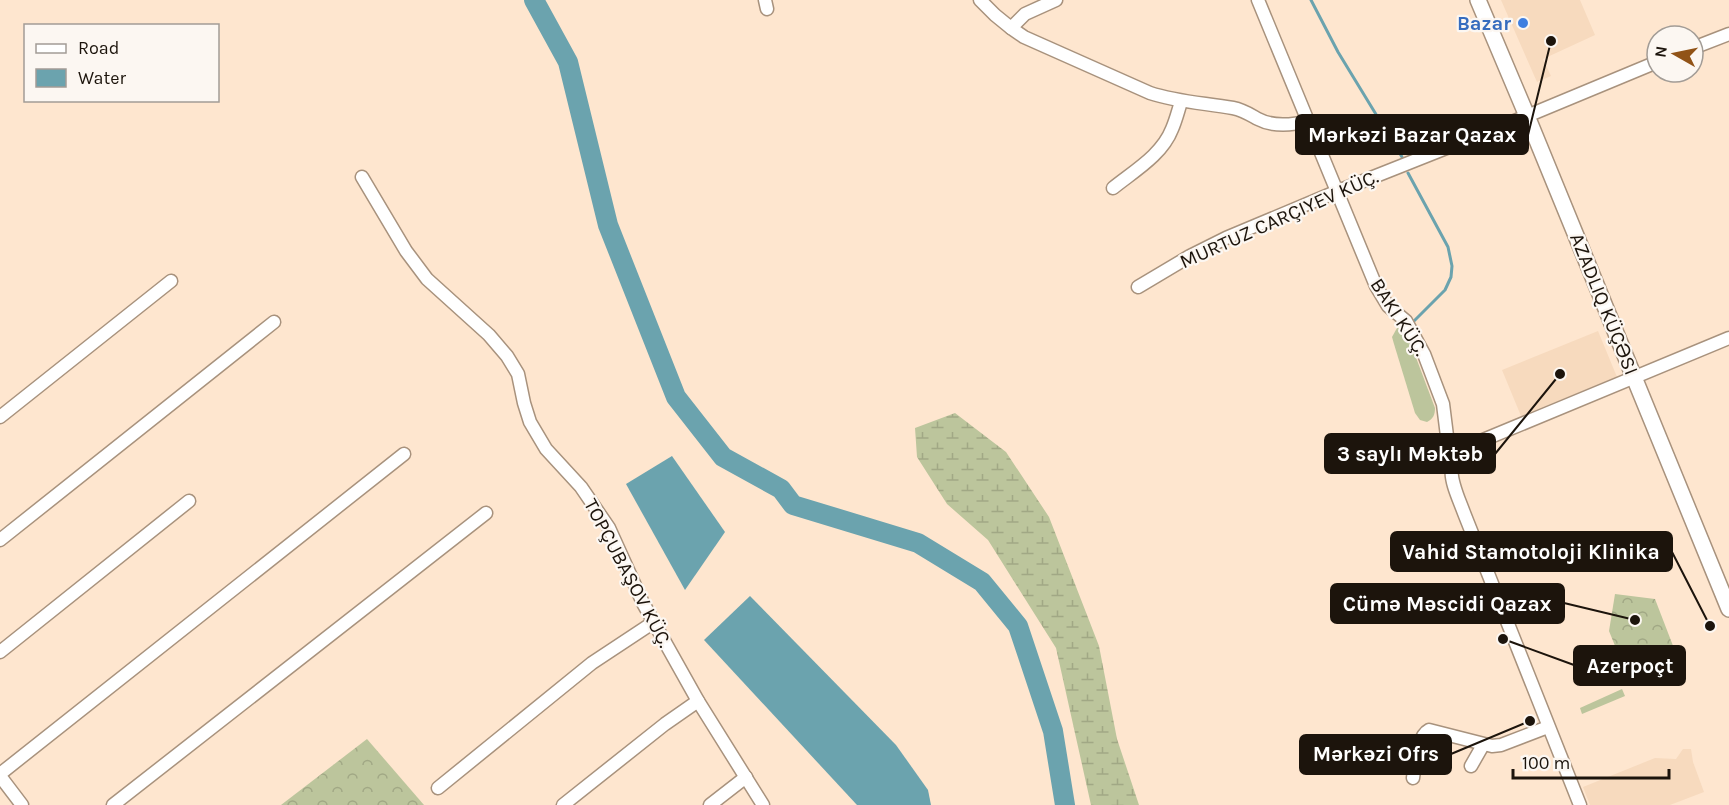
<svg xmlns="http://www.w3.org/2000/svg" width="1729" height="805" viewBox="0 0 1729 805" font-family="Karla,sans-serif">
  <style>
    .built { fill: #f7dabe }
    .grass { fill: #bcc59c }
    .forest { fill: url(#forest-crowns) }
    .wetland { fill: url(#wetland-marsh) }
    .water { fill: #6ba3ae }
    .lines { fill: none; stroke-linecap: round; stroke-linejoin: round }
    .stream { stroke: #6ba3ae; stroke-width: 3 }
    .river { stroke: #6ba3ae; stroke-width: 20 }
    .minor-casing { stroke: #a8927d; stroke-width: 15 }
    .tertiary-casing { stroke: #a8927d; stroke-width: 18 }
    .minor { stroke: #fff; stroke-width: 12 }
    .tertiary { stroke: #fff; stroke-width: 15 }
    .shop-dot { fill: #3f7fe0; stroke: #fcf7f2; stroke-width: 2 }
    .labels { text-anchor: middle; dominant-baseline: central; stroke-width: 4.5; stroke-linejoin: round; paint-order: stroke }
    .shop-label { font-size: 20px; font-weight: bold; fill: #366cbe; stroke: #fcf7f2; text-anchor: end }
    .street-label { font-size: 20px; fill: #1c140c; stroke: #fcf7f2 }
    .leader { fill: none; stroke: #1c140c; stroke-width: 2 }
    .callout-dot { fill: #1c140c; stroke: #fcf7f2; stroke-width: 2 }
    .callout { fill: #1c140c; stroke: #1c140c; stroke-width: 2 }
    .callout-label { font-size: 21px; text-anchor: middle; font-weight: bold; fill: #fff }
  </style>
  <defs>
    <pattern id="forest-crowns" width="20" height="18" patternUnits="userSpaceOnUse" patternTransform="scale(1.5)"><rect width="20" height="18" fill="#bcc59c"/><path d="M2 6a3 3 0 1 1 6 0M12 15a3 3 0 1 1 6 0" fill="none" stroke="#a1a885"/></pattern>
    <pattern id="wetland-marsh" width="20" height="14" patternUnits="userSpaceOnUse" patternTransform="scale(1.5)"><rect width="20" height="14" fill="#bcc59c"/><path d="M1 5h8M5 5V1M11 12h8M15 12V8" fill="none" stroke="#a1a885"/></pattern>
  </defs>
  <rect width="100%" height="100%" fill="#fee6cf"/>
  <g class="built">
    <polygon points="1501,0 1580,0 1595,35 1543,59 1551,76 1537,82"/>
    <polygon points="1598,331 1617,377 1521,416 1502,370"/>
    <polygon points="1683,749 1691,749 1693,762 1704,792 1670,805 1590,805 1583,787 1655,758 1676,759"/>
  </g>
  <g class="grass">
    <path d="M1397 328H1402L1406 331 1435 408C1435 415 1433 419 1427 422L1420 420 1415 413 1394 344 1392 337Z"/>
    <polygon points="1622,689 1625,696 1582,714 1580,708"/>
  </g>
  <g class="forest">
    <polygon points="1615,594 1655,599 1675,651 1626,673 1609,631"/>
    <polygon points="367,739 424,805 281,805"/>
  </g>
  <polygon class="wetland" points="955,413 1006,452 1049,517 1099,646 1117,739 1139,805 1091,805 1056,648 988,540 947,504 917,457 915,428"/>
  <g class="water">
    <polygon points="672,456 725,532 685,590 626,484"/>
    <polygon points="750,596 896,745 928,790 931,805 857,805 704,640"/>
  </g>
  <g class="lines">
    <g class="stream">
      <polyline points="1311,0 1338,52 1402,157"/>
      <polyline points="1408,173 1448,247 1452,266 1451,277 1445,290 1413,322"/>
    </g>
    <polyline class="river" points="534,0 568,62 608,225 676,397 723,457 781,489 793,505 918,543 982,582 1018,626 1053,731 1065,805"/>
    <g class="minor-casing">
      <g id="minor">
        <polyline points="765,0 767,9"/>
        <polyline points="980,0 995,15 1011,28 1025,14 1056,0"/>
        <polyline points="1258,0 1376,286 1388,306 1406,321 1424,354 1443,404 1447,436 1457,454"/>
        <path d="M1011 28 1024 37 1150 93C1177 102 1205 103 1233 108 1243 110 1249 114 1258 119 1273 127 1293 125 1309 121"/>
        <polyline points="1693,48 1729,34"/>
        <polyline points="362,177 406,251 427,279 489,335 507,356 518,374 524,403 530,422 546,449 581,487 609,528 643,603 698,701 763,805"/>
        <path d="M1113 188C1134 171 1162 155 1172 129 1176 120 1178 111 1181 102"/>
        <polyline points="1138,287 1190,256 1226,238 1338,191 1527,116 1657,62"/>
        <polyline points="0,417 171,281"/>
        <polyline points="0,540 274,322"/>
        <polyline points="0,652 189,501"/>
        <polyline points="1471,766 1483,745"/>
        <polyline points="0,774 404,454"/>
        <polyline points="0,776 22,805"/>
        <path d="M1413 778C1415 765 1417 736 1429 730L1492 746 1501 745 1548 727"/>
        <polyline points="438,788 592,663 654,622"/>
        <polyline points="113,805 486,513"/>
        <polyline points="563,805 665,724 698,701"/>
        <polyline points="710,805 746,777"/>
        <path d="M1580 805 1464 513C1454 486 1439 461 1471 445L1729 338"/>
      </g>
    </g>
    <g class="tertiary-casing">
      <polyline id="tertiary" points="1478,0 1527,116 1729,609"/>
    </g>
    <use href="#minor" class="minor"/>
    <use href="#tertiary" class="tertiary"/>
  </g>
  <circle class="shop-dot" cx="1523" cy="23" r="6"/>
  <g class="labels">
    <g class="shop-label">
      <text x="1511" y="23">Bazar</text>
    </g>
    <g class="street-label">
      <text transform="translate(1279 219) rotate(-24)">MURTUZ CARÇIYEV KÜÇ.</text>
      <text transform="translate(1604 304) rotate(68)">AZADLIQ KÜÇƏSI</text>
      <text transform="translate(1399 317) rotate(57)">BAKI KÜÇ.</text>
      <text transform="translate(628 573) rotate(62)">TOPÇUBAŞOV KÜÇ.</text>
    </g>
  </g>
  <path class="leader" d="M1551 41L1528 135M1560 374L1495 454M1710 626L1672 552M1635 620L1564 603M1503 639L1574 665M1530 721L1451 754"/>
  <g class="callout-dot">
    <circle cx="1551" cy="41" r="6"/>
    <circle cx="1560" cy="374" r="6"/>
    <circle cx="1710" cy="626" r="6"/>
    <circle cx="1635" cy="620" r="6"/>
    <circle cx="1503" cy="639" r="6"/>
    <circle cx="1530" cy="721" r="6"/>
  </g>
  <g class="callout">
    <rect x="1296" y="115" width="232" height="39" rx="6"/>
    <rect x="1325" y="434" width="170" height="39" rx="6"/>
    <rect x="1391" y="532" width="281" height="39" rx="6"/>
    <rect x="1331" y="584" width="233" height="39" rx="6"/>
    <rect x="1574" y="646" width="111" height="39" rx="6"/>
    <rect x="1300" y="735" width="151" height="39" rx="6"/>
  </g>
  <g class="callout-label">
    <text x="1412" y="142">Mərkəzi Bazar Qazax</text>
    <text x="1410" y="461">3 saylı Məktəb</text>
    <text x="1531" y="559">Vahid Stamotoloji Klinika</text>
    <text x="1447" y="611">Cümə Məscidi Qazax</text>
    <text x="1630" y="673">Azerpoçt</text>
    <text x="1376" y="761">Mərkəzi Ofrs</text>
  </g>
  <rect x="24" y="24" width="195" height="78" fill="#fcf7f2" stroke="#a29c96" stroke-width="1.5"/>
  <rect x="36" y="44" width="30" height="9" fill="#ffffff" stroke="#a29c96" stroke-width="1.5"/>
  <text x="78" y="54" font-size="18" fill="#1c140c">Road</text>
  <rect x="36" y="69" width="30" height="18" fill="#6ba3ae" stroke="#a29c96" stroke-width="1.5"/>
  <text x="78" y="84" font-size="18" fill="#1c140c">Water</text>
  <g transform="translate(1675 54) rotate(279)"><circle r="28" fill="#fcf7f2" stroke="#a29c96" stroke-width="1.5"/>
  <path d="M0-4.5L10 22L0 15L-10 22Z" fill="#915317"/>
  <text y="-9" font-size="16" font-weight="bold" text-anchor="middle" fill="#1c140c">N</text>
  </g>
  <path d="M1513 769v9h156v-9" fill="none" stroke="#1c140c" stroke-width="3"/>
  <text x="1522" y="769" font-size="18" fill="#1c140c" stroke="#fcf7f2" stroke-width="4.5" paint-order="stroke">100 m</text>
</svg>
